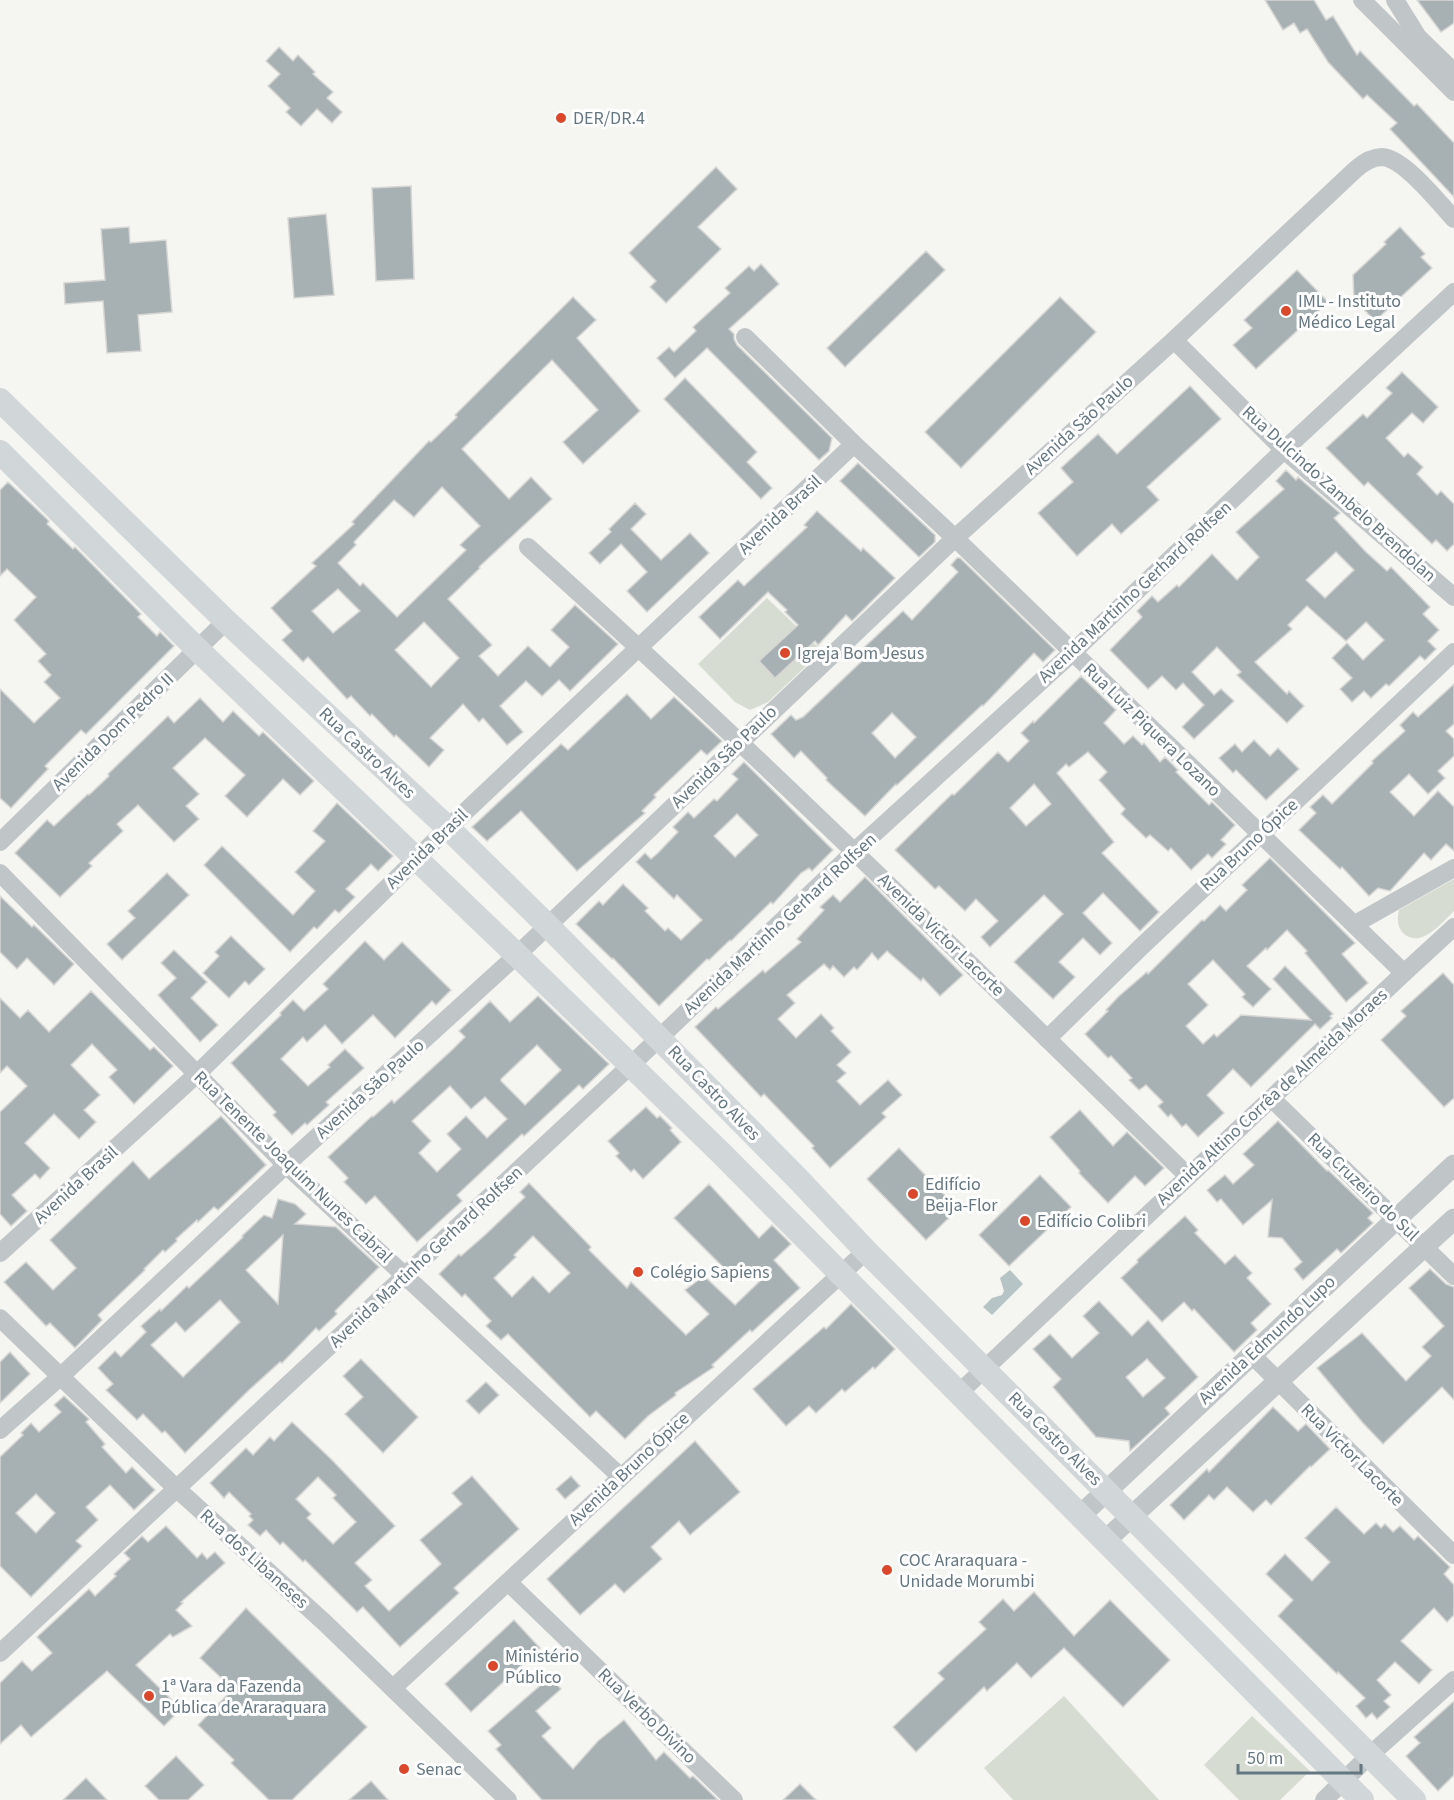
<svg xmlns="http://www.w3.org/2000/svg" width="1454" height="1800" viewBox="0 0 1454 1800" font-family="'Source Sans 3',sans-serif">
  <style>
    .green { fill: #d6dcd2 }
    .water { fill: #b7c4c6 }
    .building { fill: #a7b0b3; stroke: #d6d6d4; stroke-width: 1.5; fill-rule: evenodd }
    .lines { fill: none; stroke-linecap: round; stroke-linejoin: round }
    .minor { stroke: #c0c5c7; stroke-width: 18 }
    .tertiary { stroke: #c0c5c7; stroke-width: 21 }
    .secondary { stroke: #d1d6d9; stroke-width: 24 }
    .poi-dot { fill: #db472b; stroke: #fff; stroke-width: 2 }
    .labels { text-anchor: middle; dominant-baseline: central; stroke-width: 6; stroke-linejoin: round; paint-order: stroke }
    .poi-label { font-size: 18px; fill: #657781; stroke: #fff; text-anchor: start }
    .street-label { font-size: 18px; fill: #657781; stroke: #fff }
  </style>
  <rect width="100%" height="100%" fill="#f5f5f1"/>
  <g class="green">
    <polygon points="767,598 822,651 768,702 750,710 735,702 698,664"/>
    <path d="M1454 879V911C1442 922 1421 950 1403 933 1397 926 1397 919 1399 910Z"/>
    <polygon points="1064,1696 1159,1800 1013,1800 984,1768"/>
    <polygon points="1252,1716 1310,1771 1280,1800 1239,1800 1204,1765"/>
  </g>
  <polygon class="water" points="1010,1270 1023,1284 992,1315 983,1307 992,1298 1002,1295 1004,1291 1000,1278"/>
  <g class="building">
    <polygon points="1265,0 1314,0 1326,20 1333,16 1357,55 1360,51 1414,106 1417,104 1454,143 1454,197 1390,129 1397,123 1367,95 1363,99 1328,62 1307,29 1300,33 1294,23 1283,30"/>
    <polygon points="1417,0 1454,0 1454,23 1441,32"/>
    <polygon points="279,47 293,61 298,55 315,72 313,74 333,92 327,98 342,112 332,123 317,109 301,126 286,112 290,108 268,86 280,74 266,61"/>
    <polygon points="716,167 737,189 698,227 721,249 666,303 650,287 656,281 629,253"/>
    <polygon points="411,186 414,279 376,281 372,188"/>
    <polygon points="326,214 334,295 294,298 288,218"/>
    <polygon points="129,227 130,243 166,240 172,312 138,315 141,351 107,353 103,301 65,304 64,283 105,280 101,229"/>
    <polygon points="1400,227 1425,254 1421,257 1432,268 1375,321 1354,299 1353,275 1386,244 1384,242"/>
    <polygon points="926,251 945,270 845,367 827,348"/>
    <polygon points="761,264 779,284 729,329 734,334 734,339 737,345 832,438 829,451 819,460 707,348 675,378 657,358 669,347 674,352 696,331 693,327 730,293 725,288 749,266 754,271"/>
    <polygon points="1297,270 1328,302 1256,369 1233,345 1252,328 1244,320"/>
    <path d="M573 297 596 320 577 338 640 411 583 464 563 442 598 410 552 360 462 449 509 499 531 477 552 499 479 567 480 568 448 599 492 645 479 656 498 676 528 646 550 667 569 647 551 630 575 605 618 644 570 691 559 680 542 696 526 681 500 706 523 732 507 745 483 718 479 722 463 704 430 738 444 750 429 767 396 735 394 737 372 714 370 716 351 696 347 699 308 657 303 662 282 640 292 631 271 608 316 566 312 563 354 524 352 522 429 441 431 442 457 417 455 415ZM442 487 480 526 460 545 466 550 397 617 363 583 360 586 338 563 356 545 354 542 394 500 414 517ZM338 589 360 611 333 633 312 611ZM424 622 459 658 431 687 395 650Z"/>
    <polygon points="1060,297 1096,332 961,468 925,432"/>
    <polygon points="1402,372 1438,407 1423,423 1412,413 1386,438 1404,457 1408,453 1423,467 1417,474 1437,495 1441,491 1454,504 1454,544 1447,551 1436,540 1432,544 1368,482 1364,486 1326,448 1363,414 1367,418 1392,393 1386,388"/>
    <polygon points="685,378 757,452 747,462 772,488 761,499 664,399"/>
    <polygon points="1190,386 1221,419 1147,487 1159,500 1121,534 1112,524 1077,556 1038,513 1073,482 1061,468 1098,434 1117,454"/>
    <polygon points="858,463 935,535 935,542 919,557 840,481"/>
    <path d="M1286 470 1296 480 1298 477 1340 513 1334 518 1366 552 1387 571 1391 567 1430 607 1423 614 1439 630 1428 641 1436 649 1425 660 1420 656 1389 686 1386 684 1371 698 1364 691 1352 702 1340 689 1352 678 1332 658 1347 643 1363 660 1384 640 1366 622 1346 641 1307 606 1288 625 1292 629 1255 662 1287 694 1289 691 1304 706 1287 723 1237 675 1241 672 1217 647 1192 672 1214 695 1221 689 1234 701 1194 739 1182 727 1204 705 1183 683 1176 690 1162 676 1148 689 1110 650 1142 617 1137 611 1152 596 1158 602 1177 585 1179 587 1212 554 1237 580 1259 557 1236 532 1284 489 1276 481ZM1336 552 1354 570 1325 598 1306 580Z"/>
    <polygon points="8,482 49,521 47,524 73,549 75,547 141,614 138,617 157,636 160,632 174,646 86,734 81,730 45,766 48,769 11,808 0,798 0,689 34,723 60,698 44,682 51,675 38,661 46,654 14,620 36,597 7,569 0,576 0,490"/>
    <polygon points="635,503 646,514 631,529 661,560 690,533 709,553 647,612 627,591 647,572 621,544 600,564 589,553 611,532 609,529"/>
    <polygon points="817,511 861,551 863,548 895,578 852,621 846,615 818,645 815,641 775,678 759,661 798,625 785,612 787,610 768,592 720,639 699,617 738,580 744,586 807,527 804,525"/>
    <path d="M957 558H960L1055 650 1043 662 1034 653 983 706 982 705 897 785 896 784 865 816 826 780 827 778 801 751 794 758 771 734 791 715 796 720 803 717 862 661 856 655 903 611 912 620 958 572 951 565ZM892 713 916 737 895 758 872 733Z"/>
    <path d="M1081 676 1116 710 1104 723 1124 744 1133 736 1142 745 1144 743 1160 762 1165 757 1178 770 1176 772 1209 805 1212 802 1235 825 1221 840 1226 844 1212 858 1208 854 1191 870 1171 848 1168 851 1150 835 1146 838 1121 814 1125 809 1099 780 1107 772 1088 752 1069 767 1066 764 1057 773 1114 842 1102 853 1159 912 1140 931 1103 893 1083 913 1112 943 1100 955 1083 938 1059 962 1075 977 1053 999 1014 962 1063 914 1044 895 990 947 981 937 998 921 976 899 965 911 939 886 935 889 895 850 952 794 954 795 998 752 1008 762 1029 741 1021 733 1033 721 1034 723ZM1034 784 1051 804 1026 826 1010 808Z"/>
    <polygon points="1454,684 1454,724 1446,731 1454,739 1454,756 1438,771 1445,778 1428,794 1409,774 1390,792 1414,816 1438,791 1454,807 1454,851 1446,844 1431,860 1424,853 1390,891 1378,888 1369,896 1342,867 1340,869 1299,830 1316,813 1310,807 1323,795 1332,804 1373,763 1372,761 1405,731 1400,725 1413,712 1418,717"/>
    <polygon points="627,694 651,719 674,697 722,741 707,755 701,750 654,795 656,797 642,811 645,813 577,871 521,811 487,841 472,827 561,744 568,750"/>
    <polygon points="200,698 223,722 233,711 259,736 263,732 314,781 300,795 283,779 247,817 225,796 245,775 205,738 173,768 199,794 186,806 199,819 174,842 138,805 117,824 123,831 89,863 92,866 60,897 15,853 47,820 54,826 88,794 89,795 109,776 108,774 168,716 174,723"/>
    <polygon points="1254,740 1270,756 1278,748 1299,769 1266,800 1236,770 1233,773 1219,758 1235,744 1242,752"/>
    <path d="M744 762 833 850 812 871 809 868 801 873 773 904 771 902 731 941 730 940 709 960 707 959 659 1006 613 958 612 959 576 924 599 901 603 905 623 884 648 908 645 911 665 931 668 928 681 940 702 920 677 895 674 899 636 862 645 853 651 859 658 853 678 832 673 827 688 812 694 818 714 799 717 801 738 779 732 774ZM737 814 758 835 735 857 714 836Z"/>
    <polygon points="337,803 393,856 378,871 371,864 346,889 355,897 339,913 335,910 317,929 314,927 290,952 204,865 222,846 293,915 315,891 295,872 325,841 313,831"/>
    <polygon points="1270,858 1355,943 1342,954 1368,983 1346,1002 1305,953 1307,951 1287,930 1267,950 1266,948 1247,966 1271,989 1253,1007 1242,997 1245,994 1213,960 1188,984 1208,1005 1186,1026 1203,1044 1214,1034 1217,1037 1241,1015 1311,1020 1273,979 1285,966 1333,1014 1330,1016 1332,1018 1320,1029 1315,1024 1251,1087 1233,1069 1207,1095 1224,1113 1198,1137 1186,1124 1182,1127 1171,1114 1168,1117 1158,1106 1163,1102 1146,1085 1139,1090 1129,1080 1132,1078 1111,1056 1108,1058 1085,1034 1108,1011 1106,1010 1118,997 1147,972 1148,974 1202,920 1204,921 1220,905 1226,911 1247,890 1242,885"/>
    <polygon points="167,873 189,895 122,960 107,944 135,918 128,911"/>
    <polygon points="865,877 963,975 940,996 923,978 921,981 887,951 878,960 872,953 857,970 854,967 844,977 833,966 830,970 824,964 787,995 795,1003 778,1019 796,1038 821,1014 834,1028 831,1031 851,1052 837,1065 846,1073 837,1081 860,1105 888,1080 902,1095 882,1113 886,1117 830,1168 812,1148 814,1146 764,1094 761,1097 695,1027 716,1007 718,1009 763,970 765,973 801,942 797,939 824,910 820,907 833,895 840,902"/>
    <polygon points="0,896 32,927 34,925 74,964 54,985 27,958 17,969 0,952"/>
    <polygon points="231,936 265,969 249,985 245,981 229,998 203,973 219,956 215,952"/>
    <polygon points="365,941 384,960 402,942 451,990 436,1005 432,1001 395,1038 373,1015 342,1044 325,1025 307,1042 303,1037 281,1059 308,1086 330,1067 328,1065 345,1049 364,1068 326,1102 329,1105 307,1125 305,1123 292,1135 273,1115 276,1112 231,1063 281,1015 280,1013 293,1000 304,1011 328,989 323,984"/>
    <polygon points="174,950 207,982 191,998 218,1025 200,1042 158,995 176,978 161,963"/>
    <polygon points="1443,973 1454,985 1454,1098 1444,1107 1381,1040 1406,1016 1401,1011"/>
    <polygon points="91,991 150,1050 154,1047 173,1066 134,1104 109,1077 117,1070 92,1044 71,1065 100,1095 84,1110 96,1122 79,1139 54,1114 25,1143 50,1168 40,1179 35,1174 12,1195 27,1211 11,1226 0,1214 0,1112 27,1086 7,1066 0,1073 0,998 20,1018 28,1010 49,1032"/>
    <path d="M538 996 609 1064 583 1089 579 1085 524 1136 522 1134 457 1195 462 1201 417 1242 375 1196 366 1204 344 1182 348 1178 328 1157 372 1116 373 1117 392 1100 394 1103 452 1050 465 1037 459 1031 490 1001 510 1022ZM537 1045 561 1070 525 1105 501 1081V1079ZM450 1086 471 1109 485 1097 507 1119 487 1138 466 1116 447 1134 461 1149 437 1172 419 1153 431 1141 412 1121Z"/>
    <polygon points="646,1107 657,1118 660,1116 672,1128 670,1130 681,1142 643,1179 634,1169 631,1172 616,1156 619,1153 608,1141"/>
    <polygon points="1080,1110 1113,1146 1127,1132 1164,1168 1145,1186 1135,1176 1108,1203 1079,1173 1080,1171 1050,1137"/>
    <polygon points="221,1116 266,1165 218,1210 214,1207 198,1222 197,1220 176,1239 177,1241 165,1252 163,1250 144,1269 145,1270 98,1315 102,1320 75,1348 50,1323 46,1326 4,1282 26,1262 53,1290 76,1268 50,1240 133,1161 149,1179"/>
    <polygon points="1278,1121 1327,1171 1328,1170 1373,1213 1368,1218 1373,1223 1341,1253 1337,1249 1303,1280 1294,1269 1302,1262 1282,1238 1268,1237 1272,1200 1243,1225 1221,1199 1217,1202 1207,1190 1225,1175 1233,1184 1254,1165 1243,1154"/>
    <polygon points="899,1148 958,1209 926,1240 867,1179"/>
    <polygon points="1040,1175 1071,1207 1009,1266 979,1235"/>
    <path d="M529 1183 591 1247 589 1250 627 1288 631 1282 686 1335 709 1314 685 1290 704 1276 735 1305 760 1281 742 1263 728 1272 674 1218 709 1184 759 1238 772 1225 791 1244 774 1260 800 1288 752 1332 750 1330 712 1365 714 1367 675 1393 676 1395 648 1416 625 1439 596 1411 590 1417 508 1334 501 1340 486 1326 491 1321 465 1294 462 1297 439 1274 459 1254 461 1256 485 1235 525 1197 520 1192ZM533 1236 570 1273 549 1293 533 1276 512 1297 494 1278 516 1257 514 1255Z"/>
    <path d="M278 1199 295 1204 306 1214 295 1224 336 1227 379 1267 335 1311 337 1314 319 1331 316 1328 282 1363 280 1362 249 1390 185 1453 165 1431 162 1433 143 1414 137 1420 106 1390 113 1384 98 1368 115 1351 121 1357 146 1332 141 1326 160 1309 161 1311 187 1286 189 1288 243 1237 242 1236 264 1215 272 1218ZM283 1235 278 1304 246 1270ZM220 1300 240 1322 183 1377 151 1345 176 1322 185 1332Z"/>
    <polygon points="1185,1216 1198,1230 1195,1233 1225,1264 1235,1255 1252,1273 1247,1278 1271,1304 1251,1323 1257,1330 1234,1352 1194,1309 1192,1311 1184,1302 1162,1322 1121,1278 1138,1262 1137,1260"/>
    <polygon points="1430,1269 1446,1284 1454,1287 1454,1400 1442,1387 1383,1444 1363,1423 1317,1368 1362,1333 1406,1381 1431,1356 1422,1347 1444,1326 1409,1288"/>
    <path d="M1099 1301 1132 1336 1148 1320 1198 1377 1165 1408 1170 1414 1130 1451 1129 1441 1096 1437 1053 1387 1061 1379 1033 1349 1050 1334 1072 1358 1099 1333 1083 1316ZM1147 1359 1165 1378 1143 1397 1126 1377Z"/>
    <polygon points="851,1304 895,1349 875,1369 873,1367 845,1392 842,1389 816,1413 809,1406 786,1426 753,1389 824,1327 826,1329"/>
    <polygon points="10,1352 30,1374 0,1403 0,1362"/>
    <polygon points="361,1359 418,1417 383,1453 345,1414 363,1397 343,1376"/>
    <polygon points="486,1382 499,1395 479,1414 466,1401"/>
    <path d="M64 1396 89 1419 86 1422 105 1444 102 1447 126 1473 132 1467 155 1490 134 1510 110 1485 86 1507 98 1520 76 1541 82 1546 31 1597 0 1566V1457L23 1435 21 1433 31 1423 39 1432 61 1412 54 1405ZM36 1494 55 1513 36 1533 16 1513Z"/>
    <polygon points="1273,1407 1298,1431 1306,1424 1330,1449 1311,1467 1310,1466 1271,1505 1266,1500 1253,1512 1227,1487 1214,1500 1209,1495 1184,1520 1170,1505 1207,1469 1209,1472"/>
    <path d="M292 1422 331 1459 395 1526 355 1563 372 1580 365 1586 389 1611 441 1564 420 1540 462 1504 452 1493 472 1476 519 1529 454 1588 459 1593 400 1647 363 1607 357 1612 305 1560 303 1562 283 1542 280 1545 266 1530 260 1536 248 1525 253 1520 249 1516 251 1514 229 1492 224 1498 210 1483 246 1448 253 1455 270 1437 274 1441ZM318 1477 336 1495 333 1498 356 1522 333 1544 307 1518 311 1514 296 1499Z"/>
    <polygon points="695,1441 740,1492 690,1535 679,1521 651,1547 662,1559 624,1593 615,1584 580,1615 547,1579"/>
    <polygon points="571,1476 580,1486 565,1499 556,1489"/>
    <polygon points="1336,1507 1364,1534 1376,1523 1381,1528 1385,1524 1393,1532 1400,1526 1414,1540 1418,1536 1450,1567 1444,1574 1454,1585 1454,1615 1447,1622 1434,1608 1401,1641 1432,1670 1419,1684 1395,1662 1377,1680 1391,1695 1384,1701 1390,1707 1377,1719 1372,1713 1366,1718 1356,1706 1365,1698 1338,1672 1337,1674 1278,1616 1293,1600 1266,1574 1285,1554 1312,1581 1330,1562 1305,1538"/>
    <polygon points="166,1526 197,1558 202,1553 207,1559 215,1552 225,1563 181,1602 183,1603 176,1610 192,1626 173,1637 170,1634 136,1665 181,1709 164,1726 107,1671 31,1737 21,1725 0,1744 0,1683 22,1661 32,1671 52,1653 37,1637 89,1589 95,1596 116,1576 114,1574 130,1559 124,1553 142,1536 148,1542"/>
    <polygon points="1034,1592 1074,1636 1110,1600 1170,1660 1123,1707 1064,1648 1031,1678 1017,1663 987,1691 984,1687 916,1752 893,1727 944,1679 938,1673 986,1629 979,1622 1003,1599 1014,1611"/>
    <polygon points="246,1608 367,1727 292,1800 269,1800 231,1763 234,1760 198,1725 233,1689 200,1658"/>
    <polygon points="514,1620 540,1648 471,1712 445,1684"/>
    <polygon points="550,1677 561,1689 536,1711 551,1728 542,1736 573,1769 598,1741 624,1720 656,1760 664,1752 690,1778 693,1776 718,1800 542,1800 496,1749 501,1745 488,1731"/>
    <polygon points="1454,1701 1454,1775 1438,1791 1406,1756 1420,1743 1414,1737"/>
    <polygon points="176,1756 204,1785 188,1800 159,1800 145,1786"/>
    <polygon points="86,1778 107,1800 63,1800"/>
    <polygon points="371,1781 388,1800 349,1800"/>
    <polygon points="800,1784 816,1800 783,1800"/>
  </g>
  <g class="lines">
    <g class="minor">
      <polyline points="1362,0 1454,92"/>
      <polyline points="1395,0 1418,37 1454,72"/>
      <polyline points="745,337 854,444 955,538 1404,973"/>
      <polyline points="1174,340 1284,450 1454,597"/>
      <path d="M528 547C754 750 970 964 1188 1176"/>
      <polyline points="0,842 226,621"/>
      <polyline points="0,873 286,1165 621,1477"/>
      <polyline points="1355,924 1454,868"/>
      <polyline points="1047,1039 1141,947 1454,652"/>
      <polyline points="1272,1099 1454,1276"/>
      <polyline points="0,1253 196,1075 448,828 854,444"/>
      <polyline points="0,1318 176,1488 324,1622 508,1800"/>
      <polyline points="1251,1354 1454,1555"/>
      <polyline points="960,1392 1404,973 1454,927"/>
      <path d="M0 1430 61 1376 286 1165 517 955 955 538 1174 340 1356 169C1363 163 1373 157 1382 157 1404 158 1439 203 1454 219"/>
      <polyline points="508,1582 734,1800"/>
      <polyline points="0,1653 631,1065 855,851 1072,653 1284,450 1454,292"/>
      <polyline points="393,1688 866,1251"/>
      <polyline points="1324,1800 1370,1755 1454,1680"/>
    </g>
    <g class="tertiary">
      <polyline points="1081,1515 1454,1165"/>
      <polyline points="1106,1540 1454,1219"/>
    </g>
    <g class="secondary">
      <polyline points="0,400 226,621 448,828 547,925 798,1179 866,1251 1414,1800"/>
      <polyline points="0,452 198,650 517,955 721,1153 1362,1800"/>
    </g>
  </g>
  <g class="poi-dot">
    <circle cx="561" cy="118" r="6"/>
    <circle cx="1286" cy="311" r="6"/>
    <circle cx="785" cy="653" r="6"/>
    <circle cx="913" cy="1194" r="6"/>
    <circle cx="1025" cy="1221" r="6"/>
    <circle cx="638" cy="1272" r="6"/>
    <circle cx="887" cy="1570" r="6"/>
    <circle cx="493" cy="1666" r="6"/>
    <circle cx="149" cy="1696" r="6"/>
    <circle cx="404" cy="1769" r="6"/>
  </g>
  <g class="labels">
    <g class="poi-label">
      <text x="573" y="118">DER/DR.4</text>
      <text x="1298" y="301">IML - Instituto<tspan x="1298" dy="21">Médico Legal</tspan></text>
      <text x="797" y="653">Igreja Bom Jesus</text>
      <text x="925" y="1184">Edifício<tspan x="925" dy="21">Beija-Flor</tspan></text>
      <text x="1037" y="1221">Edifício Colibri</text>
      <text x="650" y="1272">Colégio Sapiens</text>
      <text x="899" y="1560">COC Araraquara -<tspan x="899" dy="21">Unidade Morumbi</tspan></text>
      <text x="505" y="1656">Ministério<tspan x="505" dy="21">Público</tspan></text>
      <text x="161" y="1686">1ª Vara da Fazenda<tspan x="161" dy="21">Pública de Araraquara</tspan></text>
      <text x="416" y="1769">Senac</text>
    </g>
    <g class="street-label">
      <text transform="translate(1079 425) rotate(-42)">Avenida São Paulo</text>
      <text transform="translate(1339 494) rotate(42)">Rua Dulcindo Zambelo Brendolan</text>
      <text transform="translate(780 515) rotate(-43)">Avenida Brasil</text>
      <text transform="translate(1135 592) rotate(-43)">Avenida Martinho Gerhard Rolfsen</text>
      <text transform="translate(1152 730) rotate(44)">Rua Luiz Piquera Lozano</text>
      <text transform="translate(113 732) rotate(-44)">Avenida Dom Pedro II</text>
      <text transform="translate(367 753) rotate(43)">Rua Castro Alves</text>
      <text transform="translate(724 757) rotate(-44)">Avenida São Paulo</text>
      <text transform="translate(1249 845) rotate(-43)">Rua Bruno Ópice</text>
      <text transform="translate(427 849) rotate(-44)">Avenida Brasil</text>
      <text transform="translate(780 924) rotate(-43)">Avenida Martinho Gerhard Rolfsen</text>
      <text transform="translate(941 935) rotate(44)">Avenida Victor Lacorte</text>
      <text transform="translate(370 1089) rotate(-42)">Avenida São Paulo</text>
      <text transform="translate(714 1093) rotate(46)">Rua Castro Alves</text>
      <text transform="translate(1272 1097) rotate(-43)">Avenida Altino Corrêa de Almeida Moraes</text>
      <text transform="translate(293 1167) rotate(44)">Rua Tenente Joaquim Nunes Cabral</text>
      <text transform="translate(76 1185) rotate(-42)">Avenida Brasil</text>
      <text transform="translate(1363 1187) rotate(44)">Rua Cruzeiro do Sul</text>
      <text transform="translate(426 1257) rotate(-43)">Avenida Martinho Gerhard Rolfsen</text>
      <text transform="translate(1267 1340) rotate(-43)">Avenida Edmundo Lupo</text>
      <text transform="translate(1055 1439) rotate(45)">Rua Castro Alves</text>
      <text transform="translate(1352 1455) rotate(45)">Rua Victor Lacorte</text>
      <text transform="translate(629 1469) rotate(-43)">Avenida Bruno Ópice</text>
      <text transform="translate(254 1559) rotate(42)">Rua dos Libaneses</text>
      <text transform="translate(647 1716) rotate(44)">Rua Verbo Divino</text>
    </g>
  </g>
  <path d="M1238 1764v9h123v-9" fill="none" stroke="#657781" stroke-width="3"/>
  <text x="1247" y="1764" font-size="18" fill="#657781" stroke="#ffffff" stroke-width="4.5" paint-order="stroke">50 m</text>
</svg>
